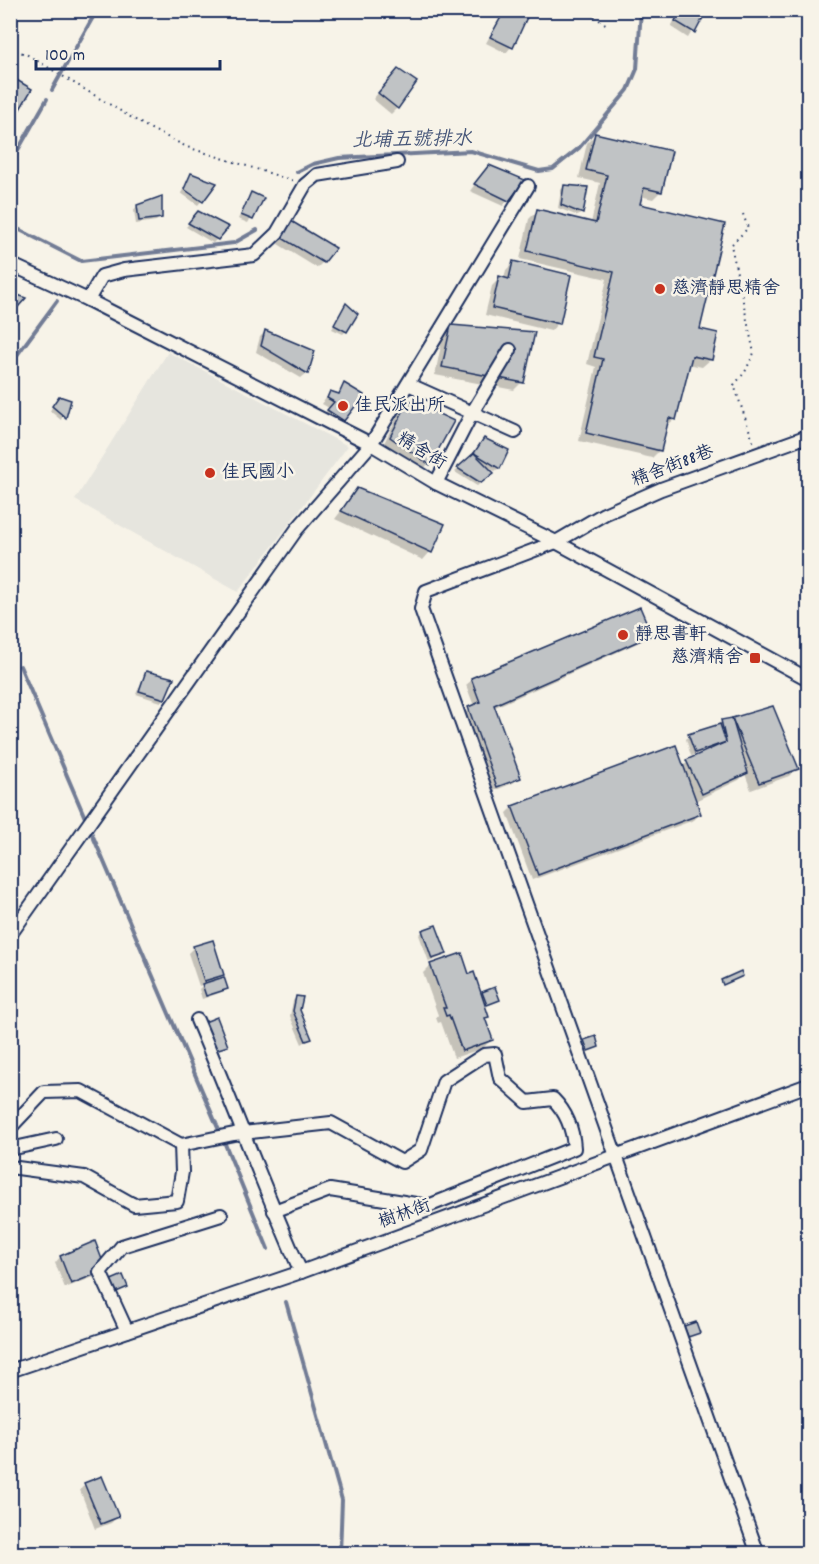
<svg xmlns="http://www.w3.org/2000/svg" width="819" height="1564" viewBox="0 0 819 1564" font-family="Dekko,'LXGW WenKai TC',sans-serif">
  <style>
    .built { fill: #e6e5de }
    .shadow { fill: #0003 }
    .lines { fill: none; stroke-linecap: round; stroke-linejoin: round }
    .stream { stroke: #727c95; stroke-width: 4 }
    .building { fill: #c0c3c5; stroke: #1b2f5e; stroke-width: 1.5 }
    .minor-casing { stroke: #1b2f5e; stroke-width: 16 }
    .path { stroke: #1b2f5e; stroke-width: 2; stroke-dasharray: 1.5 4.5; stroke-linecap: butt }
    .minor { stroke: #f7f3e8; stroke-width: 12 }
    .poi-dot { fill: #c8321e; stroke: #f7f3e8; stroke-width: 2 }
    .labels { text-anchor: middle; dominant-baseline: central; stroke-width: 5; stroke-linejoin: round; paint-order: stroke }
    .poi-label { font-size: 18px; fill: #1b2f5e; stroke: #f7f3e8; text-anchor: start }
    .street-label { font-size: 18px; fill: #1b2f5e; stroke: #f7f3e8 }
    .water-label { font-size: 20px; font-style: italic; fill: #465679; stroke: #f7f3e8 }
  </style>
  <rect width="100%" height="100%" fill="#f7f3e8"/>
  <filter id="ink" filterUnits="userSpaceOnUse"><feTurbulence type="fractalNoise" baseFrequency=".0167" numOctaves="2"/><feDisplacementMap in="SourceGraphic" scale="12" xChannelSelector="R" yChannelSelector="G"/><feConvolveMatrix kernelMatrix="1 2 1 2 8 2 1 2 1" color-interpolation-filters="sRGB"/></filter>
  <g filter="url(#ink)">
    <polygon class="built" points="168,352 348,446 238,592 75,500"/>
    <g class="shadow">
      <polygon points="504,10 520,10 527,15 511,47 506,53 486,43"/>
      <polygon points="680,10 705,10 688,38 671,27"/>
      <polygon points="392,77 397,108 391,114 373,99"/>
      <polygon points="595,135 661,191 653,199 640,196 638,205 699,330 710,360 702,367 688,364 675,419 665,427 660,450 652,458 579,441 596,367 587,364 607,279 520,259 529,219 537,211 591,223 600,183 579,178 587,143"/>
      <polygon points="483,173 508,200 503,206 470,191"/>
      <polygon points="192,175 215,184 198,205 181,193"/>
      <polygon points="564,186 581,213 578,216 558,208 561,190"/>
      <polygon points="251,194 262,199 248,223 238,219"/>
      <polygon points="137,206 160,217 156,221 136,224 134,210"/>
      <polygon points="195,217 217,239 213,243 186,227"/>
      <polygon points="291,223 323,262 317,268 278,244"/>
      <polygon points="513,263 558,323 551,331 485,315 492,286 500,278 504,279 506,270"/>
      <polygon points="346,305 346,331 343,334 332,329"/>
      <polygon points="451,327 522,382 514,390 435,375 443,335"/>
      <polygon points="265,332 307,373 301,378 256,352 260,337"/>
      <polygon points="344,385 343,420 338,426 322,417 329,408 322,404 330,392 337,395"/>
      <polygon points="55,401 69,401 61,420 50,411"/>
      <polygon points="409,402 452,422 428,464 421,472 383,445 401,409"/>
      <polygon points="481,443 499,468 495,471 487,466 489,476 477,486 455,472 472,457"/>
      <polygon points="357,490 443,525 430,552 423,560 335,519"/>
      <polygon points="650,634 644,640 493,708 519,778 513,783 491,792 464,714 474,706 466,685 472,680"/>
      <polygon points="146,672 164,698 161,702 136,694"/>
      <polygon points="772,708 797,768 789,776 751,790 745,774 739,780 695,801 700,814 694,820 532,880 507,813 513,807 682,766 705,753 704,751 691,756 686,739 689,736 718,726 722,721"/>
      <polygon points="423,931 445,954 441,957 429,962 419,935"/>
      <polygon points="194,947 222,974 215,981 226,988 222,992 202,999 199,989 204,984 199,986 188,953"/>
      <polygon points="431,965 468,976 480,996 483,993 498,1000 484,1007 488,1016 484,1020 491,1040 483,1048 454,1058 441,1022 438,1023 436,1018 438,1015 423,973"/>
      <polygon points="296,997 311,1038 302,1044 290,1016 293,1001"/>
      <polygon points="60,1257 99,1275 65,1288 55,1263"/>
      <polygon points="85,1484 117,1517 111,1523 95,1529 80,1490"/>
    </g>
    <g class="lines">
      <g class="stream">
        <polyline points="52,90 97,10"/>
        <polyline points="10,164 47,99"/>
        <polyline points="297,172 313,164 339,158 471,151 539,171 553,169 579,148 628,90 637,69 641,10"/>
        <polyline points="10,225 81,261 234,243 257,230"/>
        <polyline points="10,356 17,355 57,301"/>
        <polyline points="20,666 218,1128"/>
        <polyline points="225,1144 268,1249"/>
        <polyline points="286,1302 342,1500 340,1554"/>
      </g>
    </g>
    <g class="building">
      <polygon points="505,10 522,10 528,15 513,48 490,37"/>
      <polygon points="681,10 707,10 695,33 675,21"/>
      <polygon points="398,69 417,82 398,109 378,93"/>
      <polygon points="15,79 32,89 10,126 10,86"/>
      <polygon points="595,133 672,151 662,192 644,188 640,204 725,224 700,329 718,333 712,360 692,356 676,420 669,418 661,451 586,433 603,359 594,357 614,272 527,251 537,209 596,223 607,175 586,170"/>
      <polygon points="489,165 525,180 509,201 474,184"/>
      <polygon points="191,173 217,183 203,202 184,189"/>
      <polygon points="564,185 588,187 583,214 561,205"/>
      <polygon points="251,192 264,198 253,220 241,215"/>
      <polygon points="162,196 162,218 139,221 137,205"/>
      <polygon points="198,211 229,227 218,240 188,223"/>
      <polygon points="291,221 336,248 324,263 282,238"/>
      <polygon points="513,261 571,275 560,324 492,308 499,276 509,279"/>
      <polygon points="10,292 26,298 10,316"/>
      <polygon points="346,303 358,314 347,332 334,325"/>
      <polygon points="451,325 535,332 524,383 442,367"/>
      <polygon points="265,330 315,351 308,374 261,346"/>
      <polygon points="344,383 364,395 344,421 327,410 334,402 327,398 330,391 339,394"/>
      <polygon points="59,396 71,400 66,418 52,406"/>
      <polygon points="409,400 454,421 430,465 390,437"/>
      <polygon points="484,438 509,450 500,469 474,453"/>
      <polygon points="474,453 494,473 481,483 457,468"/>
      <polygon points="357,488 445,524 432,553 341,511"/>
      <polygon points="640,607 652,635 494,705 521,778 497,787 468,707 480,702 471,678"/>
      <polygon points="146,671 174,678 165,699 139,691"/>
      <polygon points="773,706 799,769 759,783 732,718"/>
      <polygon points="732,718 748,773 702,794 686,760 726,742 721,720"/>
      <polygon points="720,724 726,742 695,753 688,734"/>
      <polygon points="676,745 701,814 538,875 512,806"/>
      <polygon points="436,925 447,954 432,959 422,930"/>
      <polygon points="213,940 224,975 204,981 193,946"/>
      <polygon points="462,953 469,974 474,972 489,1017 485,1018 493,1040 462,1051 449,1015 446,1016 443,1008 446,1008 430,964"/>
      <polygon points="741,971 743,976 723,985 721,980"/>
      <polygon points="224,977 228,989 206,996 202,984"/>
      <polygon points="495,987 500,1000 487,1005 482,992"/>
      <polygon points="296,996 303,997 300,1010 312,1039 306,1041 293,1011"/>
      <polygon points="217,1017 228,1046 212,1051 202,1023"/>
      <polygon points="596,1036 599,1047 588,1051 584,1040"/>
      <polygon points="95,1241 106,1270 71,1284 60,1256"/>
      <polygon points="123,1275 128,1287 114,1293 109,1281"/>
      <polygon points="696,1322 700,1333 688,1337 684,1326"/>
      <polygon points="102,1476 119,1517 101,1524 84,1483"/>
    </g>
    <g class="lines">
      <g class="minor-casing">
        <g id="minor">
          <polyline points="10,264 88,300 371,444 436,483 556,542 808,679"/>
          <polyline points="88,300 102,276 124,270 254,255 277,233 305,185 317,175 397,162"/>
          <polyline points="408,384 515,432"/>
          <polyline points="436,483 472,413 510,350"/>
          <polyline points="10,935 297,529 371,444 528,186"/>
          <path d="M197 1020C233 1104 264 1189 301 1272"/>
          <polyline points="10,1128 44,1092 81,1091 181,1145"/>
          <polyline points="10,1149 56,1139"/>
          <path d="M10 1167 84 1177 134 1205 177 1201 182 1172 181 1145 234 1134 331 1123 402 1162 421 1150 444 1081 484 1055 495 1054 500 1078 527 1102 553 1099C566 1112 573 1130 574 1148L428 1206 330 1190 274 1211"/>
          <polyline points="127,1331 100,1272 122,1246 221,1215"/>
          <polyline points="10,1371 301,1272 808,1085"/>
          <polyline points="758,1554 421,609 426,591 556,542 604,514 661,489 808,436"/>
        </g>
      </g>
      <g class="path">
        <polyline points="584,10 607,25"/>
        <polyline points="10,49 26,54 147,127 187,147 294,181"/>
        <polyline points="743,214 748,228 731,245 754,353 745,372 734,385 754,444"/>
      </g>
      <use href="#minor" class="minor"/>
    </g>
  </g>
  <g class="poi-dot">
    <circle cx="660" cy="289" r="6"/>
    <circle cx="343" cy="406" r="6"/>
    <circle cx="210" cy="473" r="6"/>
    <circle cx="623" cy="635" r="6"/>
    <rect x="749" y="652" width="12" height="12" rx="3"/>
  </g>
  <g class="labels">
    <g class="poi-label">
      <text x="672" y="289">慈濟靜思精舍</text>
      <text x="355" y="406">佳民派出所</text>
      <text x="222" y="473">佳民國小</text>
      <text x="635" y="635">靜思書軒</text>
      <text x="743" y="658" text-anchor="end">慈濟精舍</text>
    </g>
    <g class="street-label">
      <text transform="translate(421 452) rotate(31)">精舍街</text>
      <text transform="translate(673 467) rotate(-21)">精舍街88巷</text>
      <text transform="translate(405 1215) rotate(-20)">樹林街</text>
    </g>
    <g class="water-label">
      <text transform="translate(412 141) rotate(-1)">北埔五號排水</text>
    </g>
  </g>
  <rect width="819" height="1564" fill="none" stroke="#f7f3e8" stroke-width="36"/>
  <rect x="18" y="18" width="783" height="1528" fill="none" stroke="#1b2f5e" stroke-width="2" filter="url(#ink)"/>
  <path d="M36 60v9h184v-9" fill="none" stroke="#1b2f5e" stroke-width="3"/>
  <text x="45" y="60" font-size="18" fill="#1b2f5e" stroke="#f7f3e8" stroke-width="4.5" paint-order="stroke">100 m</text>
</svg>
